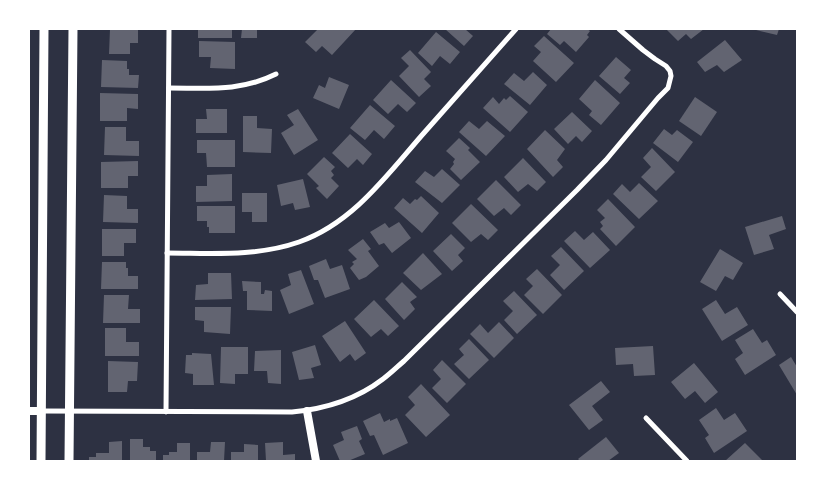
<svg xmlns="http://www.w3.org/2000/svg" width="826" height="490" viewBox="0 0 826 490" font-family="'DejaVu Sans',sans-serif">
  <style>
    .building { fill: #626471 }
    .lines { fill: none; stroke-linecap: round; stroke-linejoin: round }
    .minor { stroke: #fff; stroke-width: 5 }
    .tertiary { stroke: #fff; stroke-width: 8 }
    .secondary { stroke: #fff; stroke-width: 9 }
  </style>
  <rect width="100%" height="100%" fill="#2d3142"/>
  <g class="building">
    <polygon points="110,29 138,29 138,43 130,43 130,54 109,54"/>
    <rect x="198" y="29" width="34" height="9"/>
    <polygon points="242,29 257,29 257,38 241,38"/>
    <polygon points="318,29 356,29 332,55 322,46 316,52 305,42"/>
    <polygon points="445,29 465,29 473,36 464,46"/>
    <polygon points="551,29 587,29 590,31 587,35 589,37 576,52 564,41 560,45 547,34"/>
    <polygon points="666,29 704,29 691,39 686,34 678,41"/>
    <polygon points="752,29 779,29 777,35"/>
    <polygon points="436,32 460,52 450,64 440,56 432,66 418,53"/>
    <polygon points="544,36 574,63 556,82 533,61 541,52 534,46"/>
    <polygon points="725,40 742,60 724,72 717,65 705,72 697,62"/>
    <polygon points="199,41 235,42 235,69 210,68 211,57 199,57"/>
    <polygon points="410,50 431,72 424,79 431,86 419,97 399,76 409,66 401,58"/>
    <polygon points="616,57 631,70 624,78 630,83 620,94 599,76"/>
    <polygon points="102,60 127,61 127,69 129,69 129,75 139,75 138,88 101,87"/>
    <polygon points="533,72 547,85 530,105 504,84 514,73 524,81"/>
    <polygon points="329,77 349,85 339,109 313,98 319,85 325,88"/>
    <polygon points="391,80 416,103 407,112 398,104 388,114 373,100"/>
    <polygon points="595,80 620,103 601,125 589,115 592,111 579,99"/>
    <polygon points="100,93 138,94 138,109 127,108 127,121 100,121"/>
    <polygon points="510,96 528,112 510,132 483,108 493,97 499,104 504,98 506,100"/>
    <polygon points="695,97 717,112 701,136 679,121"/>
    <polygon points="370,105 395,126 384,139 374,130 365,140 350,128"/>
    <polygon points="206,109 227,109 227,133 196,133 196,119 207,119"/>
    <polygon points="298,109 318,140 294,155 281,133 294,125 287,115"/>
    <polygon points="572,112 592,131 582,142 576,136 568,144 554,129"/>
    <polygon points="243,116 257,116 257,128 272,129 271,153 243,152"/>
    <polygon points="469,121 479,129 487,121 505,136 486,156 459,132"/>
    <polygon points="105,127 126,127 126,141 139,141 139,156 104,155"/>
    <polygon points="664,129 672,135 677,130 693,142 678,162 653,143"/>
    <polygon points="545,130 565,149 557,160 563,167 553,177 527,149"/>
    <polygon points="350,134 372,154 363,165 357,159 348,168 332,153"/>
    <polygon points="459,138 470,148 468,150 480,162 461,180 450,169 454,164 453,162 455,159 446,151"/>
    <polygon points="197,140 235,140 235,167 207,167 206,153 197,153"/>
    <polygon points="652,148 675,172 656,191 641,177 651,167 643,158"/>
    <polygon points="324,157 335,167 331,171 334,175 331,178 339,186 327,199 316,188 319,186 307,174"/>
    <polygon points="523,158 546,182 537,191 528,184 518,192 504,177"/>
    <polygon points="138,161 138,176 128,176 128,188 101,188 101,162"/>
    <polygon points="442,169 460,185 442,203 415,182 425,171 434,177"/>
    <polygon points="232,174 232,201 196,202 196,186 207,186 207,175"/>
    <polygon points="303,179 310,207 295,210 293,203 281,206 277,185"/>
    <polygon points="496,180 521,205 511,215 504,208 494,216 477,199"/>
    <polygon points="639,183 658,201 639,219 613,194 622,184 630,192"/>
    <polygon points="242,193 267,193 267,222 252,222 252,212 242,212"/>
    <polygon points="104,195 127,196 127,209 138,209 138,223 103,222"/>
    <polygon points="421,196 439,213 422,233 394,208 403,198 410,204 415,199 417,200"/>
    <polygon points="608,199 635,227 616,246 600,229 603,226 600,222 605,218 597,210"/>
    <polygon points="471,204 498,230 488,240 481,234 471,242 452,223"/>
    <polygon points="197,206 235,206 235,233 209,233 209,227 207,227 207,221 197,221"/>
    <polygon points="782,216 786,229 769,235 774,249 754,255 745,227"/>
    <polygon points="399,222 411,238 392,253 384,243 379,245 370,232 385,223 389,228"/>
    <polygon points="102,229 136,229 136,243 124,243 124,256 102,256"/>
    <polygon points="575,231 584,240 593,232 610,250 590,268 564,241"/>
    <polygon points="451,234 465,248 458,255 463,261 452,271 433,251"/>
    <polygon points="363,239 371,249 368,251 379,266 366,277 359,280 350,268 354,264 352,262 357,259 348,250"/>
    <polygon points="561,247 584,271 564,290 550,275 560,265 551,256"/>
    <polygon points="720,249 743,263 733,280 725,276 716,291 700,282"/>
    <polygon points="423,253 442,274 421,290 403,273"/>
    <polygon points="326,259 330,269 342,265 350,289 325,298 318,280 314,280 309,266"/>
    <polygon points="102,262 126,262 126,268 128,268 128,276 138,276 138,289 101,289"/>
    <polygon points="537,269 562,295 543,314 524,295 533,286 526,279"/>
    <polygon points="301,270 314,304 289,314 280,290 291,285 288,274"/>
    <polygon points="208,273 231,273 232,299 195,300 196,285 208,284"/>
    <polygon points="242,281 261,282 261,294 264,294 265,290 272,291 272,311 247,310 247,291 243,291"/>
    <polygon points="402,282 417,297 410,302 415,309 404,320 385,299"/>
    <polygon points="514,291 537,315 517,334 504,320 513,311 503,301"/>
    <polygon points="104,295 129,295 128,309 140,309 140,323 103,323"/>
    <polygon points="374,300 399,326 388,336 381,329 371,337 354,319"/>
    <polygon points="716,300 725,314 737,307 748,325 722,341 702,309"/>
    <polygon points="195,307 231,307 230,334 204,332 204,321 195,320"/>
    <polygon points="345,321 366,353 355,361 350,354 340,362 322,336"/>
    <polygon points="499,322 514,338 494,358 470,334 480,324 488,333"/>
    <polygon points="105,328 126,328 126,342 139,342 139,356 105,356"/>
    <polygon points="753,329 762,343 767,340 776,355 745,375 735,359 743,353 735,340"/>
    <polygon points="469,339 489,360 469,379 454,364 464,355 459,349"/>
    <polygon points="315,345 321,365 311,368 314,378 299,380 292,352"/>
    <polygon points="653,346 655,375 634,376 633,364 616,365 615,348"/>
    <polygon points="221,347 248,347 248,374 235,374 235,384 220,383"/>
    <polygon points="281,350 281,384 268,383 267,371 254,371 255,351"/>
    <polygon points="192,353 211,354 214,385 193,385 193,374 185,373 186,355 192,355"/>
    <polygon points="791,357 797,367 797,395 779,365"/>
    <polygon points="442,360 466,384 447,403 432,388 441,379 433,370"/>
    <polygon points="108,361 138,362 137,381 128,381 127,392 108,392"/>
    <polygon points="694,363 718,392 705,403 695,391 685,399 671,382"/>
    <polygon points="601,381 610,392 592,406 603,420 589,430 569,405"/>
    <polygon points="421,384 450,415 426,437 405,415 415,405 408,397"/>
    <polygon points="716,408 724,420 735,413 747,431 714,453 705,438 709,435 699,420"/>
    <polygon points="380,413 384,422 390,419 390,421 397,418 408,443 383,455 374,435 370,436 363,421"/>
    <polygon points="357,426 362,439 359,441 365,454 348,461 340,461 333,445 344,440 341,432"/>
    <polygon points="606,437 619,453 608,461 580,461 578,459"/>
    <polygon points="130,439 143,439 143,447 150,447 150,451 156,451 156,461 130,461"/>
    <polygon points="122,441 122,461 89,461 89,457 96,457 96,453 109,453 109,442"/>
    <polygon points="211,442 225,442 224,461 197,461 197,452 210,452"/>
    <polygon points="283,442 283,455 295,454 295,461 266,461 265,443"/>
    <polygon points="177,443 190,443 190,461 163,461 163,455 169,455 169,452 177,452"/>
    <polygon points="745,443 763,461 725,461"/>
    <polygon points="244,444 258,445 258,461 231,461 231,452 244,452"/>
  </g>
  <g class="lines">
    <g class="minor">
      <path d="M169 88C208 88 240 92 276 74"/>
      <path d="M167 253C211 253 256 257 299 242 353 223 387 175 423 134 454 99 485 64 516 29"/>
      <polyline points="780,294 797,312"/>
      <path d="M41 411 292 412C325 409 357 399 383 379 390 374 397 367 404 361L577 190 606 160 658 98 668 88 671 76 670 71 666 66 655 59 643 50 619 29"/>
      <polyline points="166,412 169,29"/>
      <polyline points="646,418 687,461"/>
    </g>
    <g class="tertiary">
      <polyline points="29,411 41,411"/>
      <polyline points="307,411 316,461"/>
    </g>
    <g class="secondary">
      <polyline points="41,461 44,29"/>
      <polyline points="69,461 73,29"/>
    </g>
  </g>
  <rect width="826" height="490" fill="none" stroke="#ffffff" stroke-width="60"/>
</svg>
